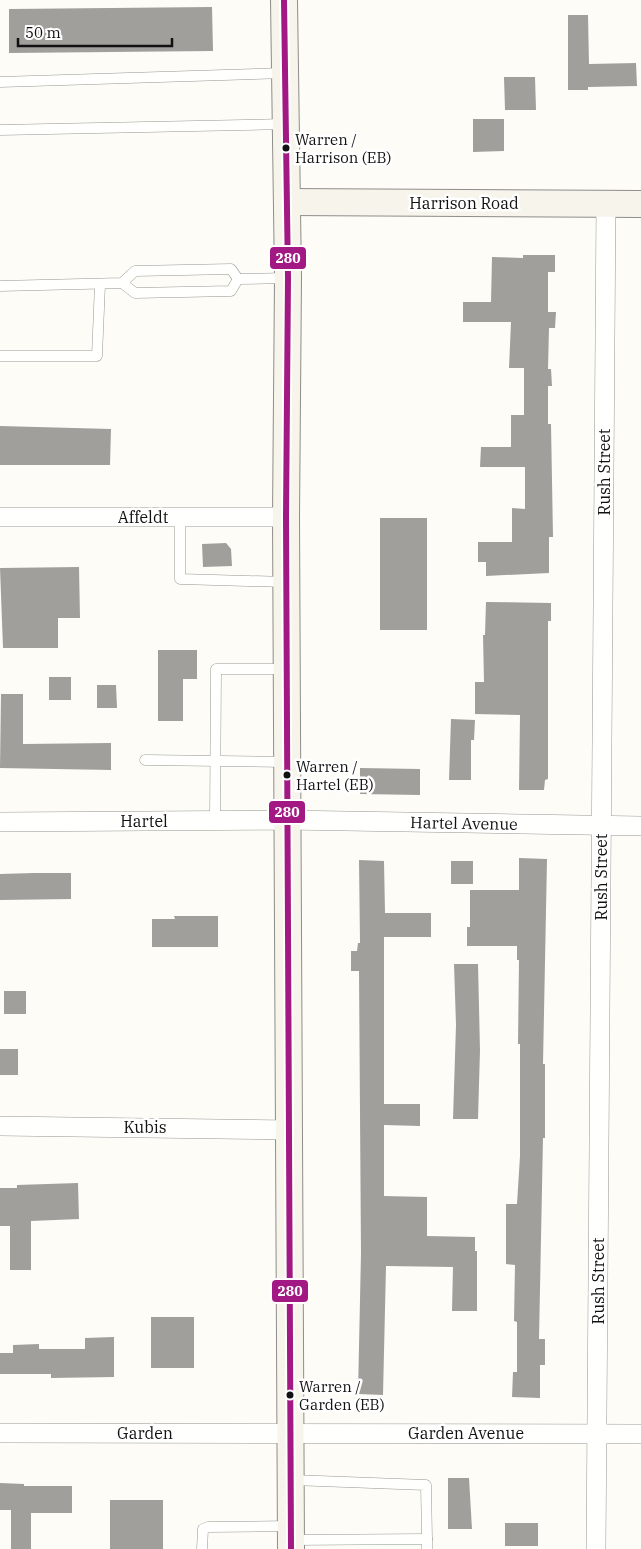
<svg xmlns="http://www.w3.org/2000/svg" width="641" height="1549" viewBox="0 0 641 1549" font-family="'IBM Plex Serif',serif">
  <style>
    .building { fill: #a19f9c }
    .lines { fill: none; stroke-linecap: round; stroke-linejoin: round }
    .lane-casing { stroke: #979795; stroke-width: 11 }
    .street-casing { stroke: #979795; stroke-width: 20 }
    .secondary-casing { stroke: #8e8d8b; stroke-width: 28 }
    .lane { stroke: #fffffe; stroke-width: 10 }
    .street { stroke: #fffffe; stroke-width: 19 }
    .secondary { stroke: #f6f4eb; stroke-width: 26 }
    .bus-1-casing { stroke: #fff; stroke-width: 10 }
    .bus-1 { stroke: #a31984; stroke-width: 6 }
    .bus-dot { fill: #111; stroke: #fff; stroke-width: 2 }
    .labels { text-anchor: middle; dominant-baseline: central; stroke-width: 5; stroke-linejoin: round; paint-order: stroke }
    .bus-label { font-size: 15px; fill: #111; stroke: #fff; text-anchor: start }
    .street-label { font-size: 16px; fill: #111; stroke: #fff }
    .line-badge { stroke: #fff; stroke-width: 2 }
    .badge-label { font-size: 14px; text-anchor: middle; font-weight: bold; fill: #fff }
  </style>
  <rect width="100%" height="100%" fill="#fdfcf7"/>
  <g class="building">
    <polygon points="212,7 213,51 9,53 9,9"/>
    <polygon points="568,15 588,15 589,64 636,63 637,86 588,87 588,90 568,90"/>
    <polygon points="504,77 535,77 536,110 505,110"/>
    <polygon points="473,119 504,119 504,151 473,152"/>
    <polygon points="523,255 555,255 555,272 548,272 548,312 556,312 555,328 549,328 548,369 551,369 552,386 548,386 548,424 551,424 553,537 549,537 549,573 486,576 486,562 478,562 478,542 512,542 512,508 525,509 525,467 480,467 481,447 511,447 511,415 524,415 524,368 509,368 511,322 463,322 463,302 491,302 492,257 523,258"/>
    <polygon points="0,426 111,429 110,465 0,465"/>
    <rect x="380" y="518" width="47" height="112"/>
    <polygon points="226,543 231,549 232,566 203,567 202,544"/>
    <polygon points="79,567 80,618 58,618 58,648 3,648 0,568"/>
    <polygon points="486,602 551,603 551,621 548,621 548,779 545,780 544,790 519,790 520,715 475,714 475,682 484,682 483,635 485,635"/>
    <polygon points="158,650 197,650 197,679 183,679 183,721 158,721"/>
    <rect x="49" y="677" width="22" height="23"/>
    <polygon points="97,685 116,685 117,708 97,708"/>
    <polygon points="1,694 23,694 23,744 111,743 111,770 0,768"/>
    <polygon points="451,719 475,720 474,740 471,740 471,780 449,780"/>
    <polygon points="360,768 420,769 420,795 360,794"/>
    <polygon points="519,858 547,859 543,1064 545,1064 545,1138 543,1138 539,1339 545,1339 545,1365 540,1365 540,1398 512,1397 513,1372 517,1372 517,1322 514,1321 515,1265 506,1264 506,1204 517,1204 520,1156 520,1044 518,1044 519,960 517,960 517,946 467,946 467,927 470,927 470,890 519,890"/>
    <polygon points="359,860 384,861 385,913 431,913 431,937 384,937 384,1104 420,1104 420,1126 384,1125 384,1196 427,1197 427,1236 475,1237 475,1251 477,1251 477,1311 452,1311 453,1267 386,1266 383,1395 358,1394 361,1253 359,971 351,971 351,951 357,951 358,943 360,943"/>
    <rect x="451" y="861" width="22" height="23"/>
    <polygon points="34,873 71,873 71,899 0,900 0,874"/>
    <polygon points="174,916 218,916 218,947 152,947 152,919 175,919"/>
    <polygon points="454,964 478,964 480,1050 478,1119 453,1119 456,1025"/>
    <rect x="4" y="991" width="22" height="23"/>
    <rect x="0" y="1049" width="18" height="26"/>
    <polygon points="78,1183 79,1219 31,1221 31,1270 10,1270 10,1226 0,1226 0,1188 17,1188 17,1185"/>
    <rect x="151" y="1317" width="43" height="51"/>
    <polygon points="114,1337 114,1377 51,1378 51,1374 0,1374 0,1353 13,1353 13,1345 39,1344 39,1349 85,1349 85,1338"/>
    <polygon points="448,1478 469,1478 472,1529 448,1529"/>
    <polygon points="0,1483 24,1484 24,1486 72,1486 72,1513 31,1513 31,1549 11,1549 11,1510 0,1510"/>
    <rect x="110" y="1500" width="53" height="49"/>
    <rect x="505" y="1523" width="33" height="23"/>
  </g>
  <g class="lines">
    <g class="lane-casing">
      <g id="lane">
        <polyline points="0,82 285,73"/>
        <polyline points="0,130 286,124"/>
        <polyline points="238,279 287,278"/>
        <polyline points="122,283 135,293 231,291 238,279"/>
        <polyline points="0,286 122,283 135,271 231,269 238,279"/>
        <polyline points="0,356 97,356 100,284"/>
        <polyline points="180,517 180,579 286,582"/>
        <polyline points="145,760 287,762"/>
        <polyline points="215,821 216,669 286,669"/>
        <polyline points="292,1480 426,1485 427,1539"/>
        <polyline points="292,1540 427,1539 427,1549"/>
        <polyline points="202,1549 203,1529 208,1527 291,1526"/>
      </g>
    </g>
    <g class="street-casing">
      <g id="street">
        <polyline points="0,517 286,517"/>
        <polyline points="0,822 287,820 641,826"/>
        <polyline points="0,1126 290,1130"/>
        <polyline points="0,1433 641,1434"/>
        <polyline points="596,1549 606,204"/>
      </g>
    </g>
    <g class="secondary-casing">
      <g id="secondary">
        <polyline points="284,0 288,278 286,517 291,1549"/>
        <polyline points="288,202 641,204"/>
      </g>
    </g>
    <use href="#lane" class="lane"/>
    <use href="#street" class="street"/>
    <use href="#secondary" class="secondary"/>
    <g class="bus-1-casing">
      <polyline id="bus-1" points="284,0 288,278 286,517 291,1549"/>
    </g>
    <use href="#bus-1" class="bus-1"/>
  </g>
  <g class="bus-dot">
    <circle cx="286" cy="148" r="4.5"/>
    <circle cx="287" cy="775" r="4.5"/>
    <circle cx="290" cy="1395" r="4.5"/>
  </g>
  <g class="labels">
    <g class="bus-label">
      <text x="295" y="139">Warren /<tspan x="295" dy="18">Harrison (EB)</tspan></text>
      <text x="296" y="766">Warren /<tspan x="296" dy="18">Hartel (EB)</tspan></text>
      <text x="299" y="1386">Warren /<tspan x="299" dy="18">Garden (EB)</tspan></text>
    </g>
    <g class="street-label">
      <text x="464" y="203">Harrison Road</text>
      <text transform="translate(604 472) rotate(-90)">Rush Street</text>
      <text x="143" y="517">Affeldt</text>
      <text x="144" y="821">Hartel</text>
      <text transform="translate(464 823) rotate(1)">Hartel Avenue</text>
      <text transform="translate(601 877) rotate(-90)">Rush Street</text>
      <text x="145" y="1127">Kubis</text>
      <text transform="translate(598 1281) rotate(-90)">Rush Street</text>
      <text x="145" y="1433">Garden</text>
      <text x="466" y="1433">Garden Avenue</text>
    </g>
  </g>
  <g class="line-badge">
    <rect x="269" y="246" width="38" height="24" rx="5" fill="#a31984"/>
    <rect x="268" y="800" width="38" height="24" rx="5" fill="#a31984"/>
    <rect x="271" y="1279" width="38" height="24" rx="5" fill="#a31984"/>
  </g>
  <g class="badge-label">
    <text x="288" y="263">280</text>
    <text x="287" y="817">280</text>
    <text x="290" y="1296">280</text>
  </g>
  <path d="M18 38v8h154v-8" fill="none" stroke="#111111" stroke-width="2.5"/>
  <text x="25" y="38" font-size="15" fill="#111111" stroke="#ffffff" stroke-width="4" paint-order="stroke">50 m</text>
</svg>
